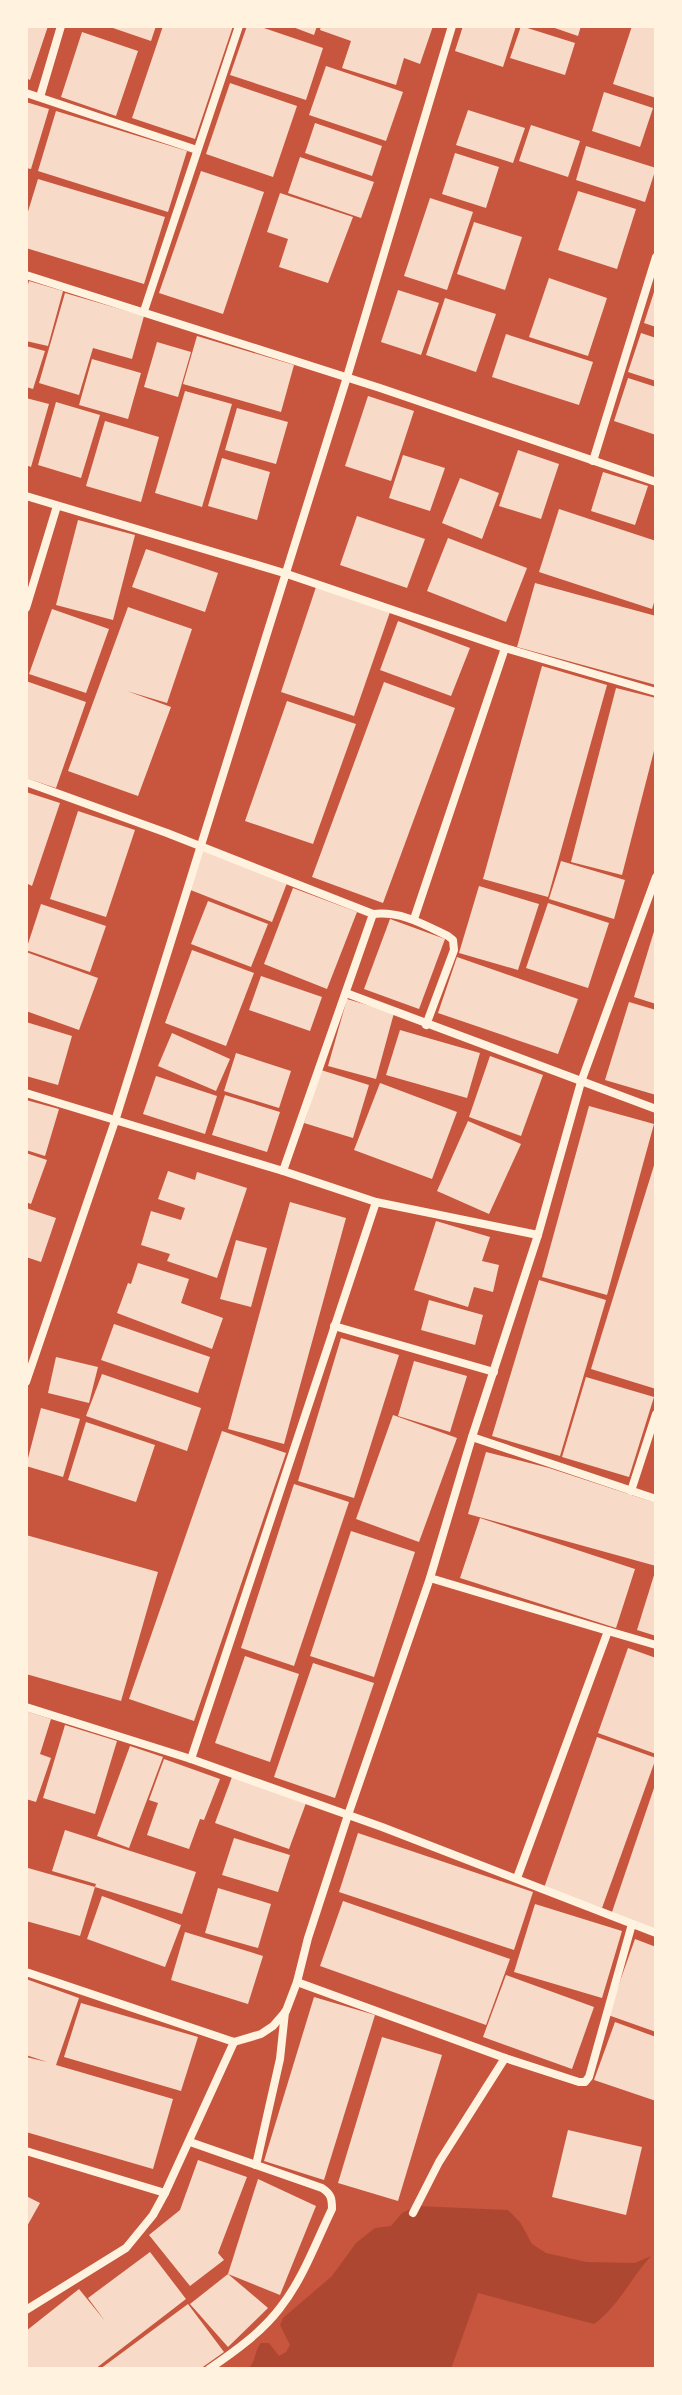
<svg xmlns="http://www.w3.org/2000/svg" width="682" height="2395" viewBox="0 0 682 2395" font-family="Jost,sans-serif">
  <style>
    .green { fill: #ae4732 }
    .building { fill: #f7dbc8 }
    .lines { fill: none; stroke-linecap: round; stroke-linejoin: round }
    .minor { stroke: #fff3e0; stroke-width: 8 }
  </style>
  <rect width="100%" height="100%" fill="#c8553d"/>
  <path class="green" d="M417 2206 508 2210 520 2222 532 2244 546 2253 586 2262 635 2263 651 2256C630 2279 619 2306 594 2324L478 2293 451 2369H248C256 2362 254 2351 261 2343H269L279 2356 286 2352 290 2345 280 2325 283 2318 332 2276 356 2243 375 2228 391 2226 402 2213Z"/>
  <g class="building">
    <polygon points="26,26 48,26 30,80 26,78"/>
    <polygon points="107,26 156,26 151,41"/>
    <polygon points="163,26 233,26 195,139 132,118"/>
    <polygon points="247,26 258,26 323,48 306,100 230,75"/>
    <polygon points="290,26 317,26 314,35"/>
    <polygon points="321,26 433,26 420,64 404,58 396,85 342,68 351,41 320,30"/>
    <polygon points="463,26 516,26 503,67 455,51"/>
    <polygon points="521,26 575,43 565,75 510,58"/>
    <polygon points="549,26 581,26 578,36"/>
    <polygon points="632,26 656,26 656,98 613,84"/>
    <polygon points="82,32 138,51 116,116 61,97"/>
    <polygon points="326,66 403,92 386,141 309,115"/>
    <polygon points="230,83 297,106 273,177 206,154"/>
    <polygon points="604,92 653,108 640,147 592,131"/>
    <polygon points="26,102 49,109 31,169 26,168"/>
    <polygon points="468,110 525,128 513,163 456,145"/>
    <polygon points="56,111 187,151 168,212 38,171"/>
    <polygon points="315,123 382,146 372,176 305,153"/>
    <polygon points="531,125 580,141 568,177 519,161"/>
    <polygon points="586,146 656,168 645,202 576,180"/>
    <polygon points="455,153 499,167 486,208 442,194"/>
    <polygon points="300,157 374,182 361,218 288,193"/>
    <polygon points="201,171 264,192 223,314 159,293"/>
    <polygon points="38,179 165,217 144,284 26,248 26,218"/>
    <polygon points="578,191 636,209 617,269 558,250"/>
    <polygon points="280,193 353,217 328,283 279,267 288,239 267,232"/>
    <polygon points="430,198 473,212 447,290 404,276"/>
    <polygon points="474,222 522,237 505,290 457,274"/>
    <polygon points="549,278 607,298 588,356 529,337"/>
    <polygon points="29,281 63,291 48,346 26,341 26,292"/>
    <polygon points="655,289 656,289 656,327 644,323"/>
    <polygon points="398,290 439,303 421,355 381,342"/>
    <polygon points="65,293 144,316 132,359 93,348 79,395 39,383"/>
    <polygon points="445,298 496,314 476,372 426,355"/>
    <polygon points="641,333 656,338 656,381 628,372"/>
    <polygon points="506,334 593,362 579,405 492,377"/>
    <polygon points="197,336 294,365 281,412 183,384"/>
    <polygon points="157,342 191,352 178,397 144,387"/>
    <polygon points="26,346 45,351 33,389 26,387"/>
    <polygon points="92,359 141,373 128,419 79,405"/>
    <polygon points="628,378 656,387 656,435 614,421"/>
    <polygon points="185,391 232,404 202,507 155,493"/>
    <polygon points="368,396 414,411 391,481 345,466"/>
    <polygon points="26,398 49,404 31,467 26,465"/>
    <polygon points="56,402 100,415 81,478 38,465"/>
    <polygon points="237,408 288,422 276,464 225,450"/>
    <polygon points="105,421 159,437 141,502 86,486"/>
    <polygon points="518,450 559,464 541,519 499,506"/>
    <polygon points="403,455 445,468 430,511 389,498"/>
    <polygon points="222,458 270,472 257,520 208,506"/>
    <polygon points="603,472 648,486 635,525 591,511"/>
    <polygon points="460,478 499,493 482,539 442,523"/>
    <polygon points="559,509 656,541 656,596 652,609 539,572"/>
    <polygon points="357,516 425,539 407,588 340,565"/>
    <polygon points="78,520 135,535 113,620 56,605"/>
    <polygon points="448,538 527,568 506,622 427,591"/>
    <polygon points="146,549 218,573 205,612 132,587"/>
    <polygon points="535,583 656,616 656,685 517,647"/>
    <polygon points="316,587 390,612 354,716 281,692"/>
    <polygon points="128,607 192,629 167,703 127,691 171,707 138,796 68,771"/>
    <polygon points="52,609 109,629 86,693 29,674"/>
    <polygon points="398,621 470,648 451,696 380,670"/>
    <polygon points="542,666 607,685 548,897 483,879"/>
    <polygon points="26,681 86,702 56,788 26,778"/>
    <polygon points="384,682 455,708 383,903 312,877"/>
    <polygon points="616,688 656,698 656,743 622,875 571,862"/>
    <polygon points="287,701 356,724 313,844 245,821"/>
    <polygon points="26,792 60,803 32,886 26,883"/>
    <polygon points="78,811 135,830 106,917 50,899"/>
    <polygon points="203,851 287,883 272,922 188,889"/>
    <polygon points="561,861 625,880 614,919 549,899"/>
    <polygon points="479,886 539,904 518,970 459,953"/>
    <polygon points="293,888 357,912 327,989 264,964"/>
    <polygon points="208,901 268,924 251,967 191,944"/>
    <polygon points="548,903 609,923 588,988 526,968"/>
    <polygon points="41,904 106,926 90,972 26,950"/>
    <polygon points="390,919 445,939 419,1009 364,989"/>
    <polygon points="655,928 656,928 656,1004 634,997"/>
    <polygon points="192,950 254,973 226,1046 165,1023"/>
    <polygon points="26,952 98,978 79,1030 26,1011"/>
    <polygon points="457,957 578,999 558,1054 438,1013"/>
    <polygon points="261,976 322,997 310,1031 249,1010"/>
    <polygon points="347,999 394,1013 376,1079 328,1066"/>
    <polygon points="629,1002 656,1010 656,1095 605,1080"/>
    <polygon points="26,1022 72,1036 58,1085 26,1076"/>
    <polygon points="400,1030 480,1053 467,1098 386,1075"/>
    <polygon points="172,1033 230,1059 216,1091 158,1066"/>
    <polygon points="236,1053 291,1071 279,1108 224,1091"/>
    <polygon points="490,1056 543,1075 521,1136 469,1117"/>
    <polygon points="321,1070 369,1085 353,1138 304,1123"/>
    <polygon points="156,1076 217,1096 205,1134 143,1114"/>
    <polygon points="380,1083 457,1112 432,1179 354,1150"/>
    <polygon points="225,1095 280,1112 267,1152 212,1135"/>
    <polygon points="26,1100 59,1109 45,1156 26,1150"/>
    <polygon points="589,1106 654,1124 607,1295 542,1277"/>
    <polygon points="468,1121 521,1144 489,1214 437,1191"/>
    <polygon points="26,1153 47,1160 31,1204 26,1202"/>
    <polygon points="656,1159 656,1389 591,1369"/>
    <polygon points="168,1171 195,1180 197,1172 247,1188 217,1278 167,1261 170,1254 141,1245 151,1211 181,1220 185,1208 158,1199"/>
    <polygon points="290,1202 346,1218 284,1444 228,1429"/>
    <polygon points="26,1208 56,1218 41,1262 26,1257"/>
    <polygon points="436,1221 490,1237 482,1261 499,1265 493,1292 474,1287 468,1307 414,1290"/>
    <polygon points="236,1240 267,1248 251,1307 220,1299"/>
    <polygon points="138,1263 189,1279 181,1303 223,1318 212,1349 117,1313 128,1283 131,1284"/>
    <polygon points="539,1280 606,1300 560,1456 492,1436"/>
    <polygon points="429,1300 483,1315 475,1345 421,1330"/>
    <polygon points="114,1324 210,1357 198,1393 101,1360"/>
    <polygon points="341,1338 399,1355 354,1498 298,1481"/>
    <polygon points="56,1357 98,1367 89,1403 48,1393"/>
    <polygon points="414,1361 467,1376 450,1432 398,1416"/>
    <polygon points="102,1374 201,1408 187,1451 86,1416"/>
    <polygon points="586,1377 654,1397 629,1477 562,1457"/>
    <polygon points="41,1408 80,1419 63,1477 26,1466"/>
    <polygon points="393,1415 457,1438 419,1542 356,1519"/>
    <polygon points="86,1422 155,1445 136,1502 68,1480"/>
    <polygon points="222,1431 286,1453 194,1721 129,1699"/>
    <polygon points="486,1452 549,1468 656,1503 656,1566 468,1514"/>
    <polygon points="294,1484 349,1502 294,1666 241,1648"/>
    <polygon points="480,1518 635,1569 616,1628 460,1578"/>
    <polygon points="351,1531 415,1552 374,1677 310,1656"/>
    <polygon points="26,1535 158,1572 121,1701 26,1674"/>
    <polygon points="655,1572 656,1572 656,1636 637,1630"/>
    <polygon points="628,1648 656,1658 656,1754 598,1733"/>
    <polygon points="245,1656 299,1674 270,1762 215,1743"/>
    <polygon points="313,1663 374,1683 335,1798 274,1777"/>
    <polygon points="26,1711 51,1719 40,1754 51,1758 36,1802 26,1799"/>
    <polygon points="65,1725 117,1741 95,1814 43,1798"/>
    <polygon points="597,1737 656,1758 602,1908 544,1888"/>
    <polygon points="130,1746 163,1757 129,1848 97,1836"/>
    <polygon points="164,1759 220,1779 204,1820 200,1819 189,1849 147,1835 158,1803 149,1800"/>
    <polygon points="232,1777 306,1803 289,1849 215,1823"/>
    <polygon points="655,1785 656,1785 656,1930 611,1915"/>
    <polygon points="65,1830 196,1872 182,1914 95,1887 96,1884 52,1871"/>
    <polygon points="358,1833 533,1892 514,1950 339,1892"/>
    <polygon points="234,1838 290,1855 278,1892 222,1875"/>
    <polygon points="28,1868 95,1887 80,1936 26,1921 26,1876"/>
    <polygon points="218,1888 271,1904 258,1948 205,1933"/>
    <polygon points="102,1896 181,1925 165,1967 87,1939"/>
    <polygon points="343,1901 510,1959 486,2025 320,1966"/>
    <polygon points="535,1904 622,1931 602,1998 514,1972"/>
    <polygon points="185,1932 263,1956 248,2004 171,1980"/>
    <polygon points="635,1939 656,1947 656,2032 608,2015"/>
    <polygon points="506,1975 594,2007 572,2069 483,2037"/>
    <polygon points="26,1979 79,1998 56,2065 173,2099 153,2169 26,2132 26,2057 47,2062 26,2055"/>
    <polygon points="314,1997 375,2015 324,2180 264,2161"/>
    <polygon points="81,2003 198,2037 181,2091 64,2057"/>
    <polygon points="615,2022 656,2037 656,2101 594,2080"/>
    <polygon points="382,2037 442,2055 398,2201 338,2183"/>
    <polygon points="568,2130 642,2147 626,2215 552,2197"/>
    <polygon points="198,2160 247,2177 218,2253 224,2260 190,2286 149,2235 180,2210"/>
    <polygon points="258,2179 316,2206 280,2295 228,2274"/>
    <polygon points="26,2196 40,2203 26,2228"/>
    <polygon points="150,2252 186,2299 95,2369 26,2369 26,2331 79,2289 105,2321 88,2298"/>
    <polygon points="228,2274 268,2308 228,2347 190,2304"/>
    <polygon points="188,2304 224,2352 200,2369 100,2369"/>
  </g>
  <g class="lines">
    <g class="minor">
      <polyline points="26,93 197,150"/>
      <polyline points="40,97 61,26"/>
      <polyline points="26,275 380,388 656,482"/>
      <polyline points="144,311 239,26"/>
      <polyline points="593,461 656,257"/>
      <polyline points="26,496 284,573 505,648 656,692"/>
      <polyline points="26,608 57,506"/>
      <path d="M26 782 167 833 373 914C401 911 423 924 448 936L453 940 454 950 426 1025"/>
      <polyline points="414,919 505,648"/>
      <polyline points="346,993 656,1109"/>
      <polyline points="26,1093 283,1171 376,1202 538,1235"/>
      <polyline points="283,1171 373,914"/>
      <polyline points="334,1326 494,1372"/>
      <polyline points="26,1382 115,1121 347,377 452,26"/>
      <polyline points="472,1437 656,1499"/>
      <polyline points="631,1491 656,1414"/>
      <polyline points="430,1578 608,1631 517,1878"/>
      <polyline points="608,1631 656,1645"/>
      <polyline points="26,1707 191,1759 382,1827 656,1933"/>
      <polyline points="191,1759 376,1202"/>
      <polyline points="26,1972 234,2042 261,2034 273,2026 286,2011 297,1982 308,1938 348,1815 430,1578 472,1437 538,1235 581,1082 656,877"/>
      <polyline points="297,1982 505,2058 579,2082 585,2082 589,2077 632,1924"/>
      <path d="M190 2142 322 2188C331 2194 332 2198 332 2209 316 2242 303 2279 280 2308 262 2332 234 2352 209 2369"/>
      <polyline points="26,2151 165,2193"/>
      <polyline points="256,2165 280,2059 285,2012"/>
      <polyline points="413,2213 439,2162 505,2058"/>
      <polyline points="26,2310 126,2248 153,2215 165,2193 234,2042"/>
    </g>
  </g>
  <rect width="682" height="2395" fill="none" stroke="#fff3e0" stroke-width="56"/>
</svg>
